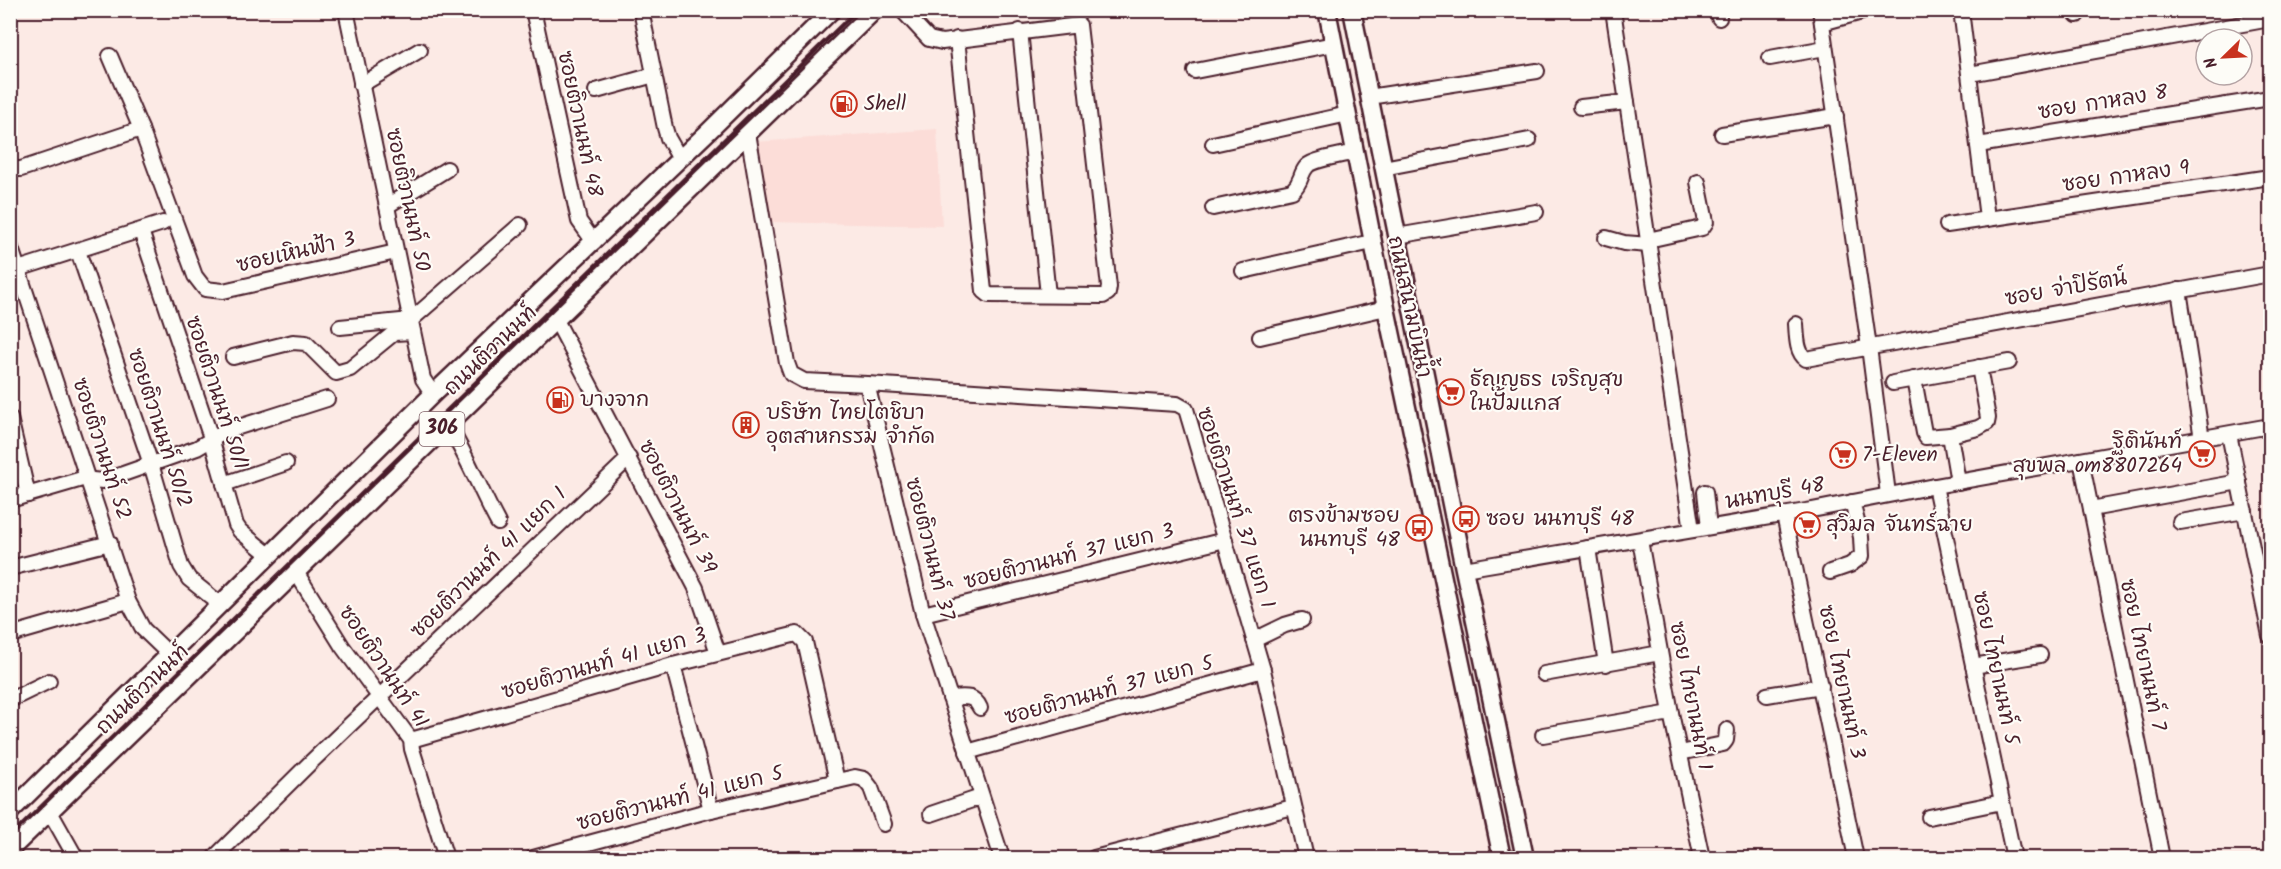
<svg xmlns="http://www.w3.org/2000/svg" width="2281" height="869" viewBox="0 0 2281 869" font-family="Kalam,'Playpen Sans Thai',sans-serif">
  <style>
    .built { fill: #fcddd8 }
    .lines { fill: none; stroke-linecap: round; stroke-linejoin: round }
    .minor-casing { stroke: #4a1f2b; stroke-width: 18 }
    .major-casing { stroke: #4a1f2b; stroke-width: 21 }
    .minor { stroke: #fdfcf7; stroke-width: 14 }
    .major { stroke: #fdfcf7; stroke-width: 16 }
    .rail { stroke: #4a1f2b; stroke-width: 4 }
    .labels { text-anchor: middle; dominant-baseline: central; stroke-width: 4.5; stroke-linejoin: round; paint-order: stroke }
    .shield { fill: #fdfcf7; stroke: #806168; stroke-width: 1.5 }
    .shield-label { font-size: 20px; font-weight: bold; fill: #4a1f2b }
    .street-label { font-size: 21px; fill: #4a1f2b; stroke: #fdfcf7 }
    .poi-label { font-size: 21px; fill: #4a1f2b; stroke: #fdfcf7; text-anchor: start }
  </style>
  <rect width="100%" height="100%" fill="#fceae5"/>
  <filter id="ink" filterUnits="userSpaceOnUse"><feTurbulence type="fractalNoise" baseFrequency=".0167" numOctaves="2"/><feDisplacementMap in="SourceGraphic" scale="12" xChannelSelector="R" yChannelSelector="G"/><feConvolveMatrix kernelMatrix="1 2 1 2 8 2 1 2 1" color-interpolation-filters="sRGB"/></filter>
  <g filter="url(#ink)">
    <polygon class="built" points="937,129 942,226 769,222 755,142"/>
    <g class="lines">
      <g class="minor-casing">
        <g id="minor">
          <polyline points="346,10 423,379 433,394"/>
          <polyline points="533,10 579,221 594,242"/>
          <polyline points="641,10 665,128 668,138 680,159"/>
          <polyline points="902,10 929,39 942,42 1079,25 1109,287 1108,293 1103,296 989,295 984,291 957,39"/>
          <polyline points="1613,10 1692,530"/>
          <polyline points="1718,10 1719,18"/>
          <polyline points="1820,10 1869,347 1888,494"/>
          <polyline points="1961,10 1987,218"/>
          <polyline points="2076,10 2077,15"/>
          <polyline points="1822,23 1862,12"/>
          <polyline points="1020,31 1048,295"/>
          <polyline points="110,56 141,129 195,276 205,289 223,291 396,252"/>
          <polyline points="1770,58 1825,48"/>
          <polyline points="1195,71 1334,44"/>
          <polyline points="1970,74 2270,19"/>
          <polyline points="361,85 420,50"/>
          <polyline points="596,91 654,75"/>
          <polyline points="1369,97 1537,71"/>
          <polyline points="1581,107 1627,102"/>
          <polyline points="748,133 787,363 791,374 804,381 867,384 923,614 1002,858"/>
          <polyline points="1722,134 1836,116"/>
          <polyline points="1213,144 1348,114"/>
          <polyline points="1978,145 2270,98"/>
          <polyline points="1383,168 1529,140"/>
          <polyline points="10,169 21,169 141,129"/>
          <polyline points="387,206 447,169"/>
          <path d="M1213 208 1292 191C1303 181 1299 175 1307 166 1315 159 1344 155 1355 152"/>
          <polyline points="1947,225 2270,177"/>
          <polyline points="141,231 211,438 236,525 240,531 269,555"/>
          <polyline points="1397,236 1536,212"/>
          <polyline points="1606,238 1624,243 1649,245"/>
          <polyline points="1648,240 1702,228 1706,222 1698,182"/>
          <polyline points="10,245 128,601 143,629 170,655"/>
          <polyline points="78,251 151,464 181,566 189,579 220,604"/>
          <polyline points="18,269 163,223"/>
          <polyline points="1243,271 1372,242"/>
          <polyline points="2179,290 2202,439"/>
          <polyline points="556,320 696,588 718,653"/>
          <path d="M1796 324C1797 335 1796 352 1806 359L2270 274"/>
          <polyline points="340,327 411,320 520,225"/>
          <polyline points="1260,337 1386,308"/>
          <polyline points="233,357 293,342 306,343 336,373 350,369 394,333 413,332"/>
          <polyline points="1914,379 1924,433 1926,437 1950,435 1958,482"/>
          <polyline points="1893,383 2009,362"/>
          <polyline points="867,384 1177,404 1186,409 1263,670 1306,858"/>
          <polyline points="10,418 28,495"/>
          <path d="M447 424C467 455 480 490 498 523"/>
          <polyline points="2229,434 2270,636"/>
          <polyline points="1950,435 1978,428 1987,423 1988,418 1979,367"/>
          <polyline points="2081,460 2162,858"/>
          <polyline points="224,484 286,463"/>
          <polyline points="1935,486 2014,858"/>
          <polyline points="1705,492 1709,527"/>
          <polyline points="10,500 82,479 103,481 197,448 226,431 327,399"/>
          <polyline points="2091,509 2239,482"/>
          <polyline points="1784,515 1856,858"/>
          <polyline points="2180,522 2245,511"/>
          <polyline points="1640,540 1671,713 1702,858"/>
          <polyline points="1588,548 1606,664"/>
          <polyline points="10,568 110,543"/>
          <polyline points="1464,569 1812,510 1935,486 2270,426"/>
          <polyline points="296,572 342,646 411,740 412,749 446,858"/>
          <polyline points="1830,572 1850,565 1862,556 1861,537 1852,502"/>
          <polyline points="923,614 1225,540"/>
          <polyline points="10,635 128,601"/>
          <polyline points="1254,640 1285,625 1302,620"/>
          <polyline points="673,665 711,810"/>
          <polyline points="1973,666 2040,655"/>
          <polyline points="1544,674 1660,653"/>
          <polyline points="1767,695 1821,686"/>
          <path d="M950 698C963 697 974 694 980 708"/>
          <polyline points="10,700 49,681"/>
          <polyline points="1543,735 1671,713"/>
          <polyline points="411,740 673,665 797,634 805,642 837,781"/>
          <polyline points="967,752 1263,670"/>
          <polyline points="1680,753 1723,744 1726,740 1727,730"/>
          <polyline points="49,810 76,858"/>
          <polyline points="931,814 981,797"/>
          <polyline points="1929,817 2002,802"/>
          <polyline points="214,858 311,762 629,458"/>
          <polyline points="533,858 711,810 855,777 864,779 871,788 884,824"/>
          <polyline points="1094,858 1293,807"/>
        </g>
      </g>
      <g class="major-casing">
        <g id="major">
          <polyline points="1327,10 1386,308 1502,858"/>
          <polyline points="1352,10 1464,569 1525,858"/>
          <polyline points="10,812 433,394 709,131 832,10"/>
          <polyline points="10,850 875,10"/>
        </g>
      </g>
      <use href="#minor" class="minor"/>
      <use href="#major" class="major"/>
      <polyline class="rail" points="10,837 857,10"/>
    </g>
  </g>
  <defs>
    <g id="fuel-ring" transform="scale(1.35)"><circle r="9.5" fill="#fdfcf7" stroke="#c8321e" stroke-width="1.5"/><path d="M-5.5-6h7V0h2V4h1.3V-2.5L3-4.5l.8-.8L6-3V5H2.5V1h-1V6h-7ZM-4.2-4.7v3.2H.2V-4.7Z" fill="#c8321e"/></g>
    <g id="supermarket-ring" transform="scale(1.35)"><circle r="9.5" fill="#fdfcf7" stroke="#c8321e" stroke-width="1.5"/><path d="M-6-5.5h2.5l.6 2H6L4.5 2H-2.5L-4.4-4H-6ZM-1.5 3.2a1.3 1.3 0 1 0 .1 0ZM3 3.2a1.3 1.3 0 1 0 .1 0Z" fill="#c8321e"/></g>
    <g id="building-ring" transform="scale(1.35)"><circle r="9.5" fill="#fdfcf7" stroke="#c8321e" stroke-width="1.5"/><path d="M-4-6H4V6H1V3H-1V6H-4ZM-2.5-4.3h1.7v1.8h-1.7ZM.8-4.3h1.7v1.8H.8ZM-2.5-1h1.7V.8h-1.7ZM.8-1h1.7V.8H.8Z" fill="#c8321e"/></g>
    <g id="bus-ring" transform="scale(1.35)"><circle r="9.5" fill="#fdfcf7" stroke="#c8321e" stroke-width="1.5"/><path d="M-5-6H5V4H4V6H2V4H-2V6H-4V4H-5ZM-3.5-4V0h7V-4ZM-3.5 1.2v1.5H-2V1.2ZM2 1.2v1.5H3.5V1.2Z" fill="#c8321e"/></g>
  </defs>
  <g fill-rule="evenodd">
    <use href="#fuel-ring" x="844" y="104"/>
    <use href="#supermarket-ring" x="1451" y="392"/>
    <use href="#fuel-ring" x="560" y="400"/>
    <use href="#building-ring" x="746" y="425"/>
    <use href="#supermarket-ring" x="2202" y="454"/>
    <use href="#supermarket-ring" x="1843" y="455"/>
    <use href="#bus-ring" x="1466" y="519"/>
    <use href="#supermarket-ring" x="1807" y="525"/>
    <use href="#bus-ring" x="1419" y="528"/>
  </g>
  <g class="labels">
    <rect class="shield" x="419.5" y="412" width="45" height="34" rx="4.5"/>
    <g class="shield-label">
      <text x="442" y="429">306</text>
    </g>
    <g class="street-label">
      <text transform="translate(2103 103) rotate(-9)">ซอย กาหลง 8</text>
      <text transform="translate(579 124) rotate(78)">ซอยติวานนท์ 48</text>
      <text transform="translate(2126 177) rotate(-8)">ซอย กาหลง 9</text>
      <text transform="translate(407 200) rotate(78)">ซอยติวานนท์ 50</text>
      <text transform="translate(296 253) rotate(-13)">ซอยเหินฟ้า 3</text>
      <text transform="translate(2066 289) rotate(-10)">ซอย จ่าปิรัตน์</text>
      <text transform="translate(1409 307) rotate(78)">ถนนสนามบินน้ำ</text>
      <text transform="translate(491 351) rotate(-44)">ถนนติวานนท์</text>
      <text transform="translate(216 393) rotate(72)">ซอยติวานนท์ 50/1</text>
      <text transform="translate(159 428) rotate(72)">ซอยติวานนท์ 50/2</text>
      <text transform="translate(101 449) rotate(72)">ซอยติวานนท์ 52</text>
      <text transform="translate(1775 494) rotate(-10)">นนทบุรี 48</text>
      <text transform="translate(677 507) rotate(63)">ซอยติวานนท์ 39</text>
      <text transform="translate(1235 508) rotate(72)">ซอยติวานนท์ 37 แยก 1</text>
      <text transform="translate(929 549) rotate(76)">ซอยติวานนท์ 37</text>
      <text transform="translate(1069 557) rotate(-14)">ซอยติวานนท์ 37 แยก 3</text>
      <text transform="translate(489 563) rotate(-44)">ซอยติวานนท์ 41 แยก 1</text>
      <text transform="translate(2142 655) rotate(78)">ซอย ไทยานนท์ 7</text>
      <text transform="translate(604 664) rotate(-16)">ซอยติวานนท์ 41 แยก 3</text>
      <text transform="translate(383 667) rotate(56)">ซอยติวานนท์ 41</text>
      <text transform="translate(1995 668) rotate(78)">ซอย ไทยานนท์ 5</text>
      <text transform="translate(1841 682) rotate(78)">ซอย ไทยานนท์ 3</text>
      <text transform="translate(143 690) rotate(-44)">ถนนติวานนท์</text>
      <text transform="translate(1109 691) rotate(-15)">ซอยติวานนท์ 37 แยก 5</text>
      <text transform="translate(1690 696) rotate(79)">ซอย ไทยานนท์ 1</text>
      <text transform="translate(680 799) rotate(-14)">ซอยติวานนท์ 41 แยก 5</text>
    </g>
    <g class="poi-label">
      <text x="864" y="104">Shell</text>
      <text x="1470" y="380">ธัญญธร เจริญสุข<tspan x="1470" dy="24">ในปั้มแกส</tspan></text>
      <text x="580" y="400">บางจาก</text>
      <text x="766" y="413">บริษัท ไทยโตชิบา<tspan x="766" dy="24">อุตสาหกรรม จำกัด</tspan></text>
      <text x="2182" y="442" text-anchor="end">ฐิตินันท์<tspan x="2182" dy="24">สุขพล om8807264</tspan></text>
      <text x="1862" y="455">7-Eleven</text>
      <text x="1400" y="516" text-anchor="end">ตรงข้ามซอย<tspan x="1400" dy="24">นนทบุรี 48</tspan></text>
      <text x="1486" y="519">ซอย นนทบุรี 48</text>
      <text x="1826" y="525">สุวิมล จันทร์ฉาย</text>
    </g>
  </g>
  <rect width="2281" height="869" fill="none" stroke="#fdfcf7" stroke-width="36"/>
  <rect x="18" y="18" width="2245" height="833" fill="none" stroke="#4a1f2b" stroke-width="2" filter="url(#ink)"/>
  <g transform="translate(2224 57) rotate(246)"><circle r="28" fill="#fdfcf7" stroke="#b5a4a5" stroke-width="1.5"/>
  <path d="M0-4.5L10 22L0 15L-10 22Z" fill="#c8321e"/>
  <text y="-9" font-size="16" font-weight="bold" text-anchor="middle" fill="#4a1f2b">N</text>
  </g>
</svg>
